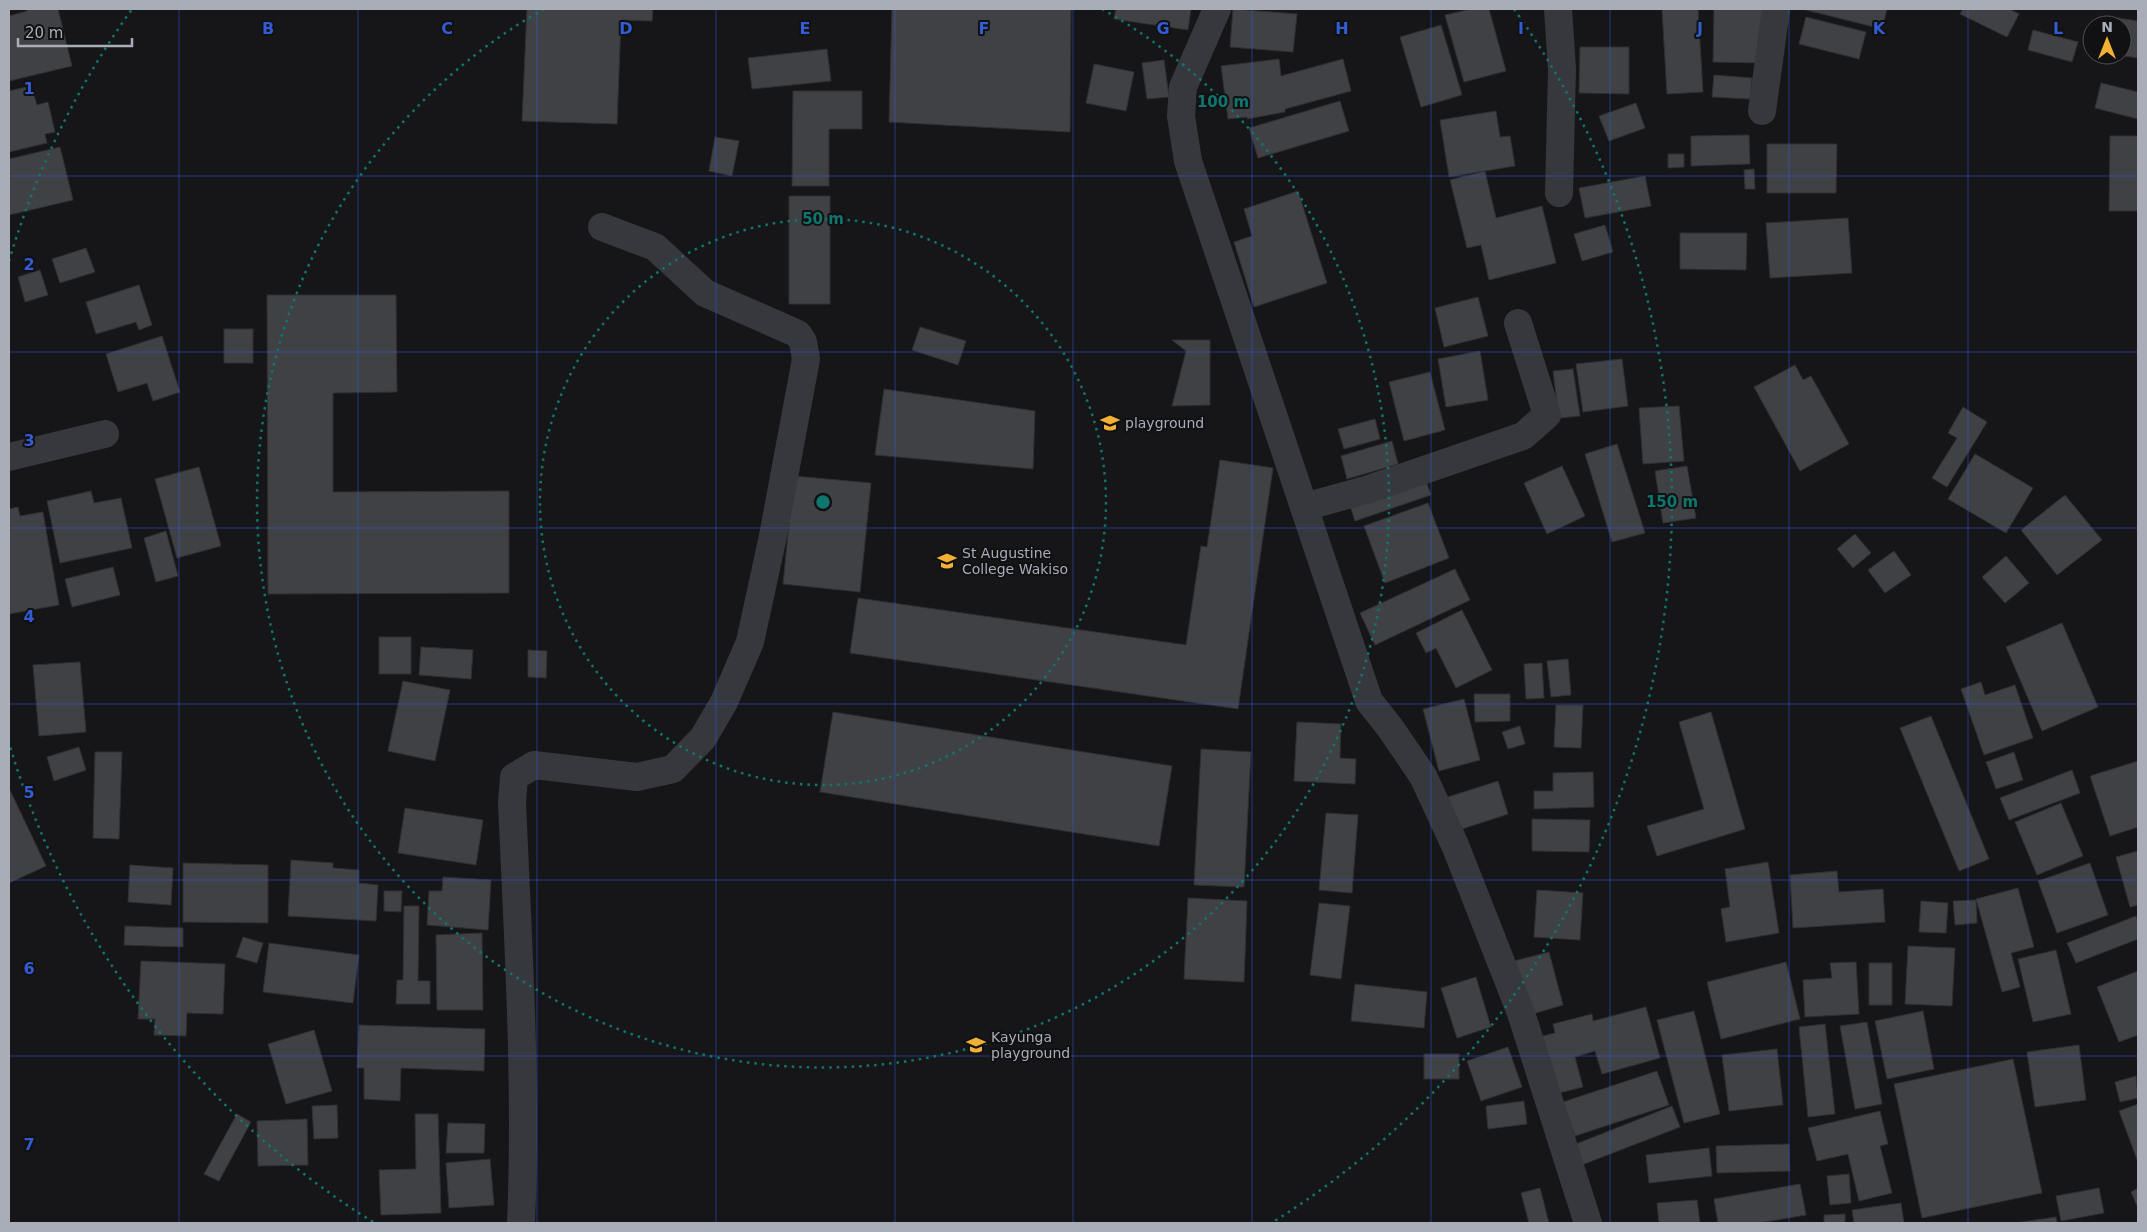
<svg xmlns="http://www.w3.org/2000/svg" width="2147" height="1232" viewBox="0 0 2147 1232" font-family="'DejaVu Sans',sans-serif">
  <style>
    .building { fill: #404145; stroke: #303034 }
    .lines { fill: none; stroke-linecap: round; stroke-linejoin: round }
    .minor { stroke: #37383d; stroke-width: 28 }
    .grid { fill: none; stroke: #325cd3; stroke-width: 1; stroke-opacity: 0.55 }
    .ring { fill: none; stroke: #0f766e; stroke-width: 2.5; stroke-dasharray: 2.5 5 }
    .labels { text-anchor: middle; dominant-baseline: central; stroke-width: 4; stroke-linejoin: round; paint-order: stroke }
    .poi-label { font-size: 14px; fill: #a8adb8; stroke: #111113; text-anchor: start }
    .grid-label { font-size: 16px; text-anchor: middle; font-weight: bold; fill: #325cd3; stroke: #111113; stroke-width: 4; stroke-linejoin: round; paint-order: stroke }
    .centre { fill: #0f766e; stroke: #111113; stroke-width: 2.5 }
    .ring-label { font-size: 15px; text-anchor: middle; font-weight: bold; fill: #0f766e; stroke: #111113; stroke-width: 4; stroke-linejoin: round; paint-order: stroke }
  </style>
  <rect width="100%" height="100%" fill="#161618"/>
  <g class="building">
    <polygon points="26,9 58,9 72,66 9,81 9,16 27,11"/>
    <polygon points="527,9 653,9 652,21 621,20 617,124 522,121"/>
    <polygon points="892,9 1071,9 1070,132 889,122"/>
    <polygon points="1116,9 1191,9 1188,30 1114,19"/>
    <polygon points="1233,9 1297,14 1293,52 1230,47"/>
    <polygon points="1471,9 1489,9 1506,71 1464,82 1445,15"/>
    <polygon points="1662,9 1698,9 1703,92 1667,94"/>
    <polygon points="1714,9 1765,9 1764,63 1713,62"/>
    <polygon points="1802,9 1887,9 1882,29"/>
    <polygon points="1963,9 2009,9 2019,14 2007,37 1960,14"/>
    <polygon points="2104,16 2138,21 2138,58 2118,55 2122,55 2122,25 2103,25"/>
    <polygon points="1806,17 1866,32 1859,59 1799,44"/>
    <polygon points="1441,25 1462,95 1421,107 1400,37"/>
    <polygon points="2033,30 2078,42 2072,62 2028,50"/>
    <polygon points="1580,47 1629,47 1629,94 1579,93"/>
    <polygon points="827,49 831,81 752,89 748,58"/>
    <polygon points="1279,59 1281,76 1343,59 1351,91 1285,109 1285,112 1247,119 1247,117 1228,119 1221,66"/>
    <polygon points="1164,60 1169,97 1147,99 1142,63"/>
    <polygon points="1094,64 1134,72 1126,111 1086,103"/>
    <polygon points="1714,75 1752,78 1750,99 1712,97"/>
    <polygon points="2101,83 2138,92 2138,119 2095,108"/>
    <polygon points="31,86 37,105 48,102 55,132 45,134 47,143 9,152 9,91"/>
    <polygon points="793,91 862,91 862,129 829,129 829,186 792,186"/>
    <polygon points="1340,101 1349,131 1258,158 1249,128"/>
    <polygon points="1636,103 1645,128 1609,141 1599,116"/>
    <polygon points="1496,111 1500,137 1510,136 1515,166 1449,177 1440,120"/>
    <polygon points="1749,135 1750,164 1691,166 1691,136"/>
    <polygon points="2110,136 2138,136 2138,211 2109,211"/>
    <polygon points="715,137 739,141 732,176 709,171"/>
    <polygon points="1767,144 1837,144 1836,193 1767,193"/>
    <polygon points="60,147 73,200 9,215 9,159"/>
    <polygon points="1668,154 1684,154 1684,167 1668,168"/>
    <polygon points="1754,169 1755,189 1745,189 1744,170"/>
    <polygon points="1485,171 1496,218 1542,206 1556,263 1489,280 1481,245 1467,248 1450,180"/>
    <polygon points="1645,176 1651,206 1585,218 1579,188"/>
    <polygon points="1298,191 1327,283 1254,307 1234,242 1252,236 1244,209"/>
    <rect x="789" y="196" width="41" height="108"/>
    <polygon points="1848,218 1852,273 1770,278 1766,223"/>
    <polygon points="1605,225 1613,252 1582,261 1574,234"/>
    <polygon points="1680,233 1747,233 1746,270 1680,269"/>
    <polygon points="86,248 95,272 60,283 52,259"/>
    <polygon points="40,270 48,295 25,302 18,277"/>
    <polygon points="139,285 152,325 139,330 136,322 96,334 86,302"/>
    <polygon points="267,295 396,295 397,392 333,393 333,492 509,491 509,593 268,594"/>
    <polygon points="1478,297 1488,336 1444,347 1435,308"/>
    <polygon points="920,327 966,341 958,365 912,350"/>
    <rect x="224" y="329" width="29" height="34"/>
    <polygon points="162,336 180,392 153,401 147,383 118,392 106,354"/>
    <polygon points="1172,340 1210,340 1210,405 1172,406 1186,351"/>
    <polygon points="1480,351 1488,400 1446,407 1438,359"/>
    <polygon points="1622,359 1628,406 1583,412 1576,364"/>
    <polygon points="1795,365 1803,380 1811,376 1849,444 1800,471 1754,387"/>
    <polygon points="1573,369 1580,416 1559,418 1553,371"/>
    <polygon points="1430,372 1445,430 1404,441 1389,382"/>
    <polygon points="884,389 1035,411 1033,469 875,455"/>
    <polygon points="1679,406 1684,461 1643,464 1639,408"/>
    <polygon points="1963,407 1987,422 1947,487 1932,478 1957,438 1948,433"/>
    <polygon points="1375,419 1380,439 1344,449 1338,429"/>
    <polygon points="1392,441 1398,464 1347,479 1341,456"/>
    <polygon points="1617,444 1645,533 1612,542 1585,454"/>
    <polygon points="1975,454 2033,488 2006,533 1948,499"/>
    <polygon points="1220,460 1273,468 1238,709 850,653 858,598 1186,645 1201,546 1207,547"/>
    <polygon points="1562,466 1585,516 1547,534 1524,483"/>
    <polygon points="1687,466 1696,518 1663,523 1655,471"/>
    <polygon points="199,467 221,546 177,558 155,479"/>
    <polygon points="794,476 871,483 860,592 783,584"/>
    <polygon points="1424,476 1431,495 1355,521 1349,502"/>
    <polygon points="91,491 94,503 121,498 132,548 60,563 47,501"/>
    <polygon points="2065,495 2102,540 2057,575 2021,530"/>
    <polygon points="1428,503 1449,558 1385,583 1364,526"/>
    <polygon points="18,507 20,516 43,512 59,605 9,614 9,509"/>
    <polygon points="166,531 178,576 156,582 144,538"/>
    <polygon points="1855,534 1871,553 1853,568 1837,549"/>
    <polygon points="1894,551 1911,575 1885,593 1868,570"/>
    <polygon points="2006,556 2029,583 2005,603 1982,577"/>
    <polygon points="113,567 120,595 72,607 65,579"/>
    <polygon points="1455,569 1470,600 1375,645 1360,613"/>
    <polygon points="1462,610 1492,670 1456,688 1436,648 1426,653 1416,633"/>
    <polygon points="2062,623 2098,707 2042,731 2006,647"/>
    <rect x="379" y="637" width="32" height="37"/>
    <polygon points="421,647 473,650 471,679 419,675"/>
    <polygon points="528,650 547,651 546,678 528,677"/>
    <polygon points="1568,659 1571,695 1551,697 1547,661"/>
    <polygon points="80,662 86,732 39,736 33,665"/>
    <polygon points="1542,663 1544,698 1526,699 1524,664"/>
    <polygon points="403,681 450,690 435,761 388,751"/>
    <polygon points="1981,682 1985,695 2015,685 2033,738 1984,755 1961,689"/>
    <polygon points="1474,694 1510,694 1510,721 1475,722"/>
    <polygon points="1464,699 1480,760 1439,771 1423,709"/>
    <polygon points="1556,705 1583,705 1581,748 1554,747"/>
    <polygon points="833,712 1172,766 1159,846 820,792"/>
    <polygon points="1711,712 1745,829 1657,856 1647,826 1704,809 1679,722"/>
    <polygon points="1931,716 1989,859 1959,871 1900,728"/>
    <polygon points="1297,722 1341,724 1340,758 1356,759 1355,784 1294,781"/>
    <polygon points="1520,726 1525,744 1508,749 1502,732"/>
    <polygon points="79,747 86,770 54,781 47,757"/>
    <polygon points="1201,749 1251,752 1244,887 1194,885"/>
    <polygon points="95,752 122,752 119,839 93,838"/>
    <polygon points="2014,752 2023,780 1996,789 1986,762"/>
    <polygon points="2138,761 2138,827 2110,836 2090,776"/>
    <polygon points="2072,770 2080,793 2009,820 2000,798"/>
    <polygon points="1593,772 1594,807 1534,809 1534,791 1553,791 1553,773"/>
    <polygon points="1498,781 1508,814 1459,830 1448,797"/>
    <polygon points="9,788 46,866 9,883"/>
    <polygon points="2061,803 2083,856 2037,875 2015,822"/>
    <polygon points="405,808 483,820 476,865 398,853"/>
    <polygon points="1326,813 1358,815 1352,893 1319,890"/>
    <polygon points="1532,819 1590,820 1589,852 1532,851"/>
    <polygon points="2138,851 2138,905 2130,907 2116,857"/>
    <polygon points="291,860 333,863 333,868 359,870 359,883 378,885 376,921 288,916"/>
    <polygon points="1768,862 1779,933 1726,942 1721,909 1730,907 1725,869"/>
    <polygon points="183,863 268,865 268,923 183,922"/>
    <polygon points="2090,863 2108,915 2057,933 2038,881"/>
    <polygon points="130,865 173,868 171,905 128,902"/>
    <polygon points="1837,871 1839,892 1883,889 1885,922 1793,928 1790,875"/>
    <polygon points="443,877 491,880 488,930 427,925 429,891 442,891"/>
    <polygon points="2018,888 2034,947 2011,953 2020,987 2002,992 1976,899"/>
    <polygon points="1537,890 1583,893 1580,940 1534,937"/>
    <polygon points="384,891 402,891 401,912 384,911"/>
    <polygon points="1188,898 1247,901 1244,982 1184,979"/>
    <polygon points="1976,900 1977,923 1955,925 1953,901"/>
    <polygon points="1921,901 1948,903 1946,933 1919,932"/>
    <polygon points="1319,903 1350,906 1341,979 1310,975"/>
    <polygon points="404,906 419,906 418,981 430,981 430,1004 396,1004 397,980 403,980"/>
    <polygon points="2136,916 2138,922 2138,939 2076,963 2067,943"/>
    <polygon points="125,926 183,928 183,947 124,945"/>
    <polygon points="482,933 483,1010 437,1010 436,935"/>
    <polygon points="243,937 263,943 257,963 236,957"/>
    <polygon points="269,943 359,955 353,1003 263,992"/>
    <polygon points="1908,946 1955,948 1952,1006 1905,1004"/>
    <polygon points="2056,950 2071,1014 2033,1022 2018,959"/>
    <polygon points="1549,952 1563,1005 1529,1015 1514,961"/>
    <polygon points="141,961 225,964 223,1014 187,1013 186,1036 154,1035 155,1019 138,1019"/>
    <polygon points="1786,962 1800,1019 1721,1039 1707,982"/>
    <polygon points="1856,962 1859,1014 1805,1017 1803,980 1832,978 1830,963"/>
    <rect x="1869" y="963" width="23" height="42"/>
    <polygon points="2138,971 2138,1035 2119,1042 2097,987"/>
    <polygon points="1476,977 1491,1027 1457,1038 1441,988"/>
    <polygon points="1355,984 1427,992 1424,1028 1351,1021"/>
    <polygon points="1646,1007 1660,1058 1602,1074 1595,1051 1575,1057 1583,1087 1555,1094 1539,1037 1555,1033 1553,1024 1592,1014 1593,1021"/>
    <polygon points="1694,1011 1720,1114 1684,1123 1657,1020"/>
    <polygon points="1923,1011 1934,1069 1887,1079 1875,1021"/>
    <polygon points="1867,1022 1882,1104 1855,1109 1840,1026"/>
    <polygon points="1825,1024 1835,1114 1808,1117 1799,1027"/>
    <polygon points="359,1025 485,1029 484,1071 401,1068 400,1101 364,1099 364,1068 357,1068"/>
    <polygon points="314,1030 332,1091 286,1104 268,1044"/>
    <polygon points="2079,1045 2086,1100 2035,1107 2027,1052"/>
    <polygon points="1508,1047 1522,1087 1481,1101 1467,1061"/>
    <polygon points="1777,1049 1783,1105 1729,1111 1722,1055"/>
    <rect x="1424" y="1054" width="35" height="25"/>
    <polygon points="2013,1059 2042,1193 1922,1218 1894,1084"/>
    <polygon points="1657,1071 1669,1105 1575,1136 1563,1102"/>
    <polygon points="2136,1076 2138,1098 2120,1102 2115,1082"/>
    <polygon points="1524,1101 1527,1124 1488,1129 1486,1106"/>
    <polygon points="2138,1104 2138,1162 2119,1111"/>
    <polygon points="337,1105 338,1138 314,1139 312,1106"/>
    <polygon points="1672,1106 1680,1127 1579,1166 1571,1146"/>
    <polygon points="1880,1111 1888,1144 1880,1146 1892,1193 1859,1201 1848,1154 1817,1161 1808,1128"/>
    <polygon points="237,1114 251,1122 219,1181 204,1174"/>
    <polygon points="415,1114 438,1114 441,1213 381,1215 379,1170 416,1169"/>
    <polygon points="307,1119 308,1165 258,1166 257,1121"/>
    <polygon points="448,1123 485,1124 484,1153 446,1153"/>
    <polygon points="1789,1144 1790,1171 1717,1173 1716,1146"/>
    <polygon points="1709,1148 1712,1176 1649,1183 1646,1155"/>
    <polygon points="490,1159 494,1205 449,1208 446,1163"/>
    <polygon points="1849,1174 1851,1203 1830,1205 1827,1176"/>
    <polygon points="1800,1184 1806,1215 1759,1223 1718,1223 1714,1199"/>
    <polygon points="1540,1188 1549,1223 1529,1223 1521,1193"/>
    <polygon points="2099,1188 2104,1213 2061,1221 2056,1196"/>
    <polygon points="2138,1188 2138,1208 2131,1192"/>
    <polygon points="1697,1200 1700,1223 1659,1223 1657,1203"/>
    <polygon points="1901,1203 1904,1223 1854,1223 1852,1210"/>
    <polygon points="1845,1214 1845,1223 1824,1223 1824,1215"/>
    <polygon points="2056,1217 2057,1223 2015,1223"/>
  </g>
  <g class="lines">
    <g class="minor">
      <polyline points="1217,9 1183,87 1181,116 1188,161 1369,701 1391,729 1423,776 1455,845 1521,1013 1588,1223"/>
      <polyline points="1558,9 1562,69 1559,193"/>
      <polyline points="1762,111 1776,9"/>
      <polyline points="9,457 105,434"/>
      <polyline points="1304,507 1366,490 1523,436 1547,415 1518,323"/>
      <path d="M521 1223C527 1083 518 942 512 802L514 777 534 765 637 777 673 769 703 738 724 702 750 642 773 536 806 359 803 342 798 334 705 293 655 247 602 227"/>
    </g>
  </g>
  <path class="grid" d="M179 9V1223M358 9V1223M537 9V1223M716 9V1223M895 9V1223M1073 9V1223M1252 9V1223M1431 9V1223M1610 9V1223M1789 9V1223M1968 9V1223M9 176H2138M9 352H2138M9 528H2138M9 704H2138M9 880H2138M9 1056H2138"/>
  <g class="ring">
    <circle cx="823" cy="502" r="283"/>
    <path d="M1102 9A566 566 0 1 1 544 9"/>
    <path d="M373 1222A849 849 0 0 1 9 743M9 261A849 849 0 0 1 132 9M1514 9A849 849 0 0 1 1273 1222"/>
  </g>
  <defs>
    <g id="school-bare" transform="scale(1.5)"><path d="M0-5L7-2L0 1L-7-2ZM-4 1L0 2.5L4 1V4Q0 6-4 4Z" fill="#f2b134" stroke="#111113" stroke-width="2.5" paint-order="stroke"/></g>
  </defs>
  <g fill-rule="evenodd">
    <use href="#school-bare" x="1110" y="423"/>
    <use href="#school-bare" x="947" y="561"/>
    <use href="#school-bare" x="976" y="1045"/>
  </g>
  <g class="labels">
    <g class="poi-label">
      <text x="1125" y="423">playground</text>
      <text x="962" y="553">St Augustine<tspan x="962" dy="16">College Wakiso</tspan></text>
      <text x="991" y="1037">Kayunga<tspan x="991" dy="16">playground</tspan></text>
    </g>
  </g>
  <g class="grid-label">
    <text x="268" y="34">B</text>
    <text x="447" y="34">C</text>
    <text x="626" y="34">D</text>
    <text x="805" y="34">E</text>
    <text x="984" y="34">F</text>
    <text x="1163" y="34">G</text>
    <text x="1342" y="34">H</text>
    <text x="1521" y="34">I</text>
    <text x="1700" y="34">J</text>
    <text x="1879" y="34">K</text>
    <text x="2058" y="34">L</text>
    <text x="29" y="94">1</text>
    <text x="29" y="270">2</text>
    <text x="29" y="446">3</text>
    <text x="29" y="622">4</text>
    <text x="29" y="798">5</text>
    <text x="29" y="974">6</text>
    <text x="29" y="1150">7</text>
  </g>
  <circle cx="823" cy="502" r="8" class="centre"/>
  <g class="ring-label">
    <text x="1223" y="107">100 m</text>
    <text x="823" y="224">50 m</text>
    <text x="1672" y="507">150 m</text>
  </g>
  <rect width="2147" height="1232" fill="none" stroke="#a8adb8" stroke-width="20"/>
  <g transform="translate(2107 40)"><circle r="24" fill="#111113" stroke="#4d4f55"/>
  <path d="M0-4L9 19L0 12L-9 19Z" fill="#f2b134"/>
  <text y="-8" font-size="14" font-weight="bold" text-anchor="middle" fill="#a8adb8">N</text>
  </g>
  <path d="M18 38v8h114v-8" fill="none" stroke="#a8adb8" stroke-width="2.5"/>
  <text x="25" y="38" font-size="15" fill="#a8adb8" stroke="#111113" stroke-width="4" paint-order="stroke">20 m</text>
</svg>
